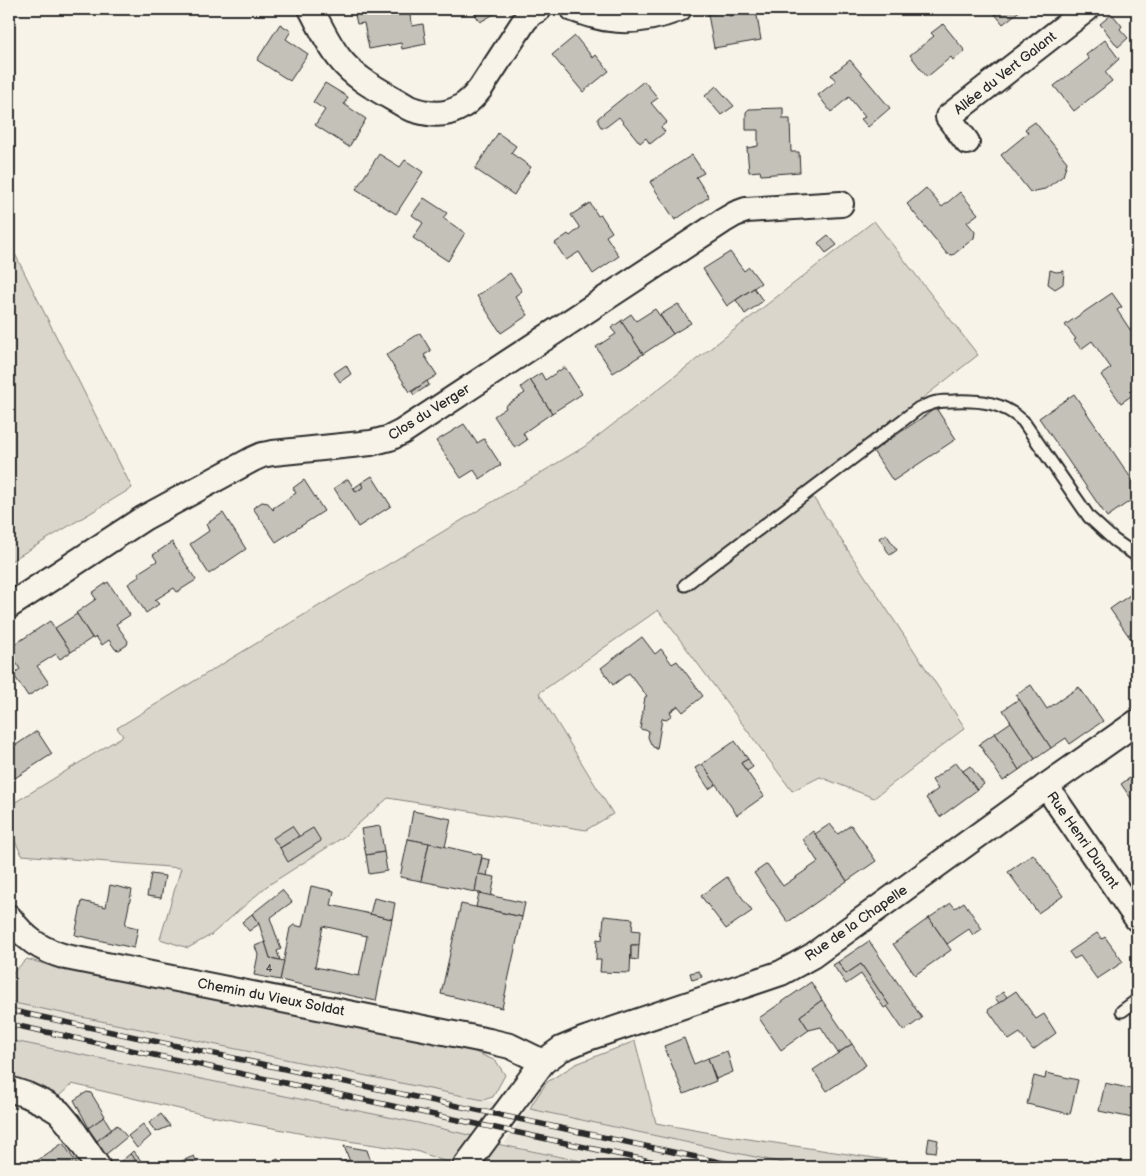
<svg xmlns="http://www.w3.org/2000/svg" width="1146" height="1176" viewBox="0 0 1146 1176" font-family="'Balsamiq Sans',sans-serif">
  <style>
    .built { fill: #e8e4da }
    .green { fill: #dad6cc; stroke: #82807c }
    .building { fill: #c4c1b9; stroke: #2b2b2b; fill-rule: evenodd }
    .lines { fill: none; stroke-linecap: round; stroke-linejoin: round }
    .service-casing { stroke: #2b2b2b; stroke-width: 15 }
    .minor-casing { stroke: #2b2b2b; stroke-width: 28 }
    .service { stroke: #f7f3e8; stroke-width: 11 }
    .minor { stroke: #f7f3e8; stroke-width: 24 }
    .rail-casing { stroke: #2b2b2b; stroke-width: 5.5 }
    .rail { stroke: #f7f3e8; stroke-width: 4; stroke-dasharray: 11; stroke-linecap: butt }
    .labels { text-anchor: middle; dominant-baseline: central; stroke-width: 4; stroke-linejoin: round; paint-order: stroke }
    .number-label { font-size: 11px; fill: #51504e }
    .street-label { font-size: 14px; fill: #2b2b2b; stroke: #f7f3e8 }
  </style>
  <rect width="100%" height="100%" fill="#f7f3e8"/>
  <filter id="ink" filterUnits="userSpaceOnUse"><feTurbulence type="fractalNoise" baseFrequency=".02" numOctaves="2"/><feDisplacementMap in="SourceGraphic" scale="10" xChannelSelector="R" yChannelSelector="G"/><feConvolveMatrix kernelMatrix="1 2 1 2 8 2 1 2 1" color-interpolation-filters="sRGB"/></filter>
  <g filter="url(#ink)">
    <g class="built">
      <polygon points="9,1002 186,1039 498,1103 477,1137 460,1134 418,1123 9,1040"/>
      <polygon points="527,1109 560,1116 802,1167 611,1167 504,1144"/>
    </g>
    <g class="green">
      <polygon points="874,221 978,355 807,488 965,728 874,798 820,777 792,791 658,610 539,693 613,814 586,830 388,798 342,838 267,886 211,935 188,948 160,939 181,868 22,855 9,830 9,806 123,736 117,728 237,655 584,447"/>
      <polygon points="9,242 132,488 9,562"/>
      <polygon points="27,959 58,968 275,1009 473,1051 496,1061 505,1075 493,1097 483,1100 9,1002 9,976"/>
      <polygon points="9,1040 418,1123 477,1137 497,1144 611,1167 460,1167 416,1151 314,1136 201,1114 72,1084 58,1097 9,1083"/>
      <polygon points="635,1041 656,1123 722,1135 934,1167 802,1167 530,1109 532,1104 547,1082 576,1064"/>
    </g>
    <g class="building">
      <polygon points="362,9 396,9 397,13 409,11 412,26 423,24 426,44 402,49 401,43 369,49 364,23 357,24 354,10"/>
      <polygon points="472,9 503,9 480,22"/>
      <polygon points="991,9 1022,9 1003,24"/>
      <polygon points="756,10 761,40 714,48 708,14 728,11 729,16"/>
      <polygon points="1112,14 1122,26 1120,29 1128,38 1118,47 1100,24"/>
      <polygon points="280,24 291,31 286,39 308,54 290,81 257,60"/>
      <polygon points="943,24 965,51 953,60 951,57 927,77 910,55 934,36 931,33"/>
      <polygon points="575,36 593,58 596,55 609,71 583,92 552,55"/>
      <polygon points="1105,40 1119,59 1105,72 1112,81 1074,111 1054,86 1089,59 1086,55"/>
      <polygon points="850,60 890,108 868,127 861,119 865,117 849,97 831,112 818,95 836,81 831,75"/>
      <polygon points="644,81 658,98 651,103 667,122 661,127 665,132 650,144 646,138 640,143 619,117 606,127 601,127 598,122 598,118"/>
      <polygon points="325,83 348,97 344,104 366,119 349,147 315,125 325,110 313,102"/>
      <polygon points="716,86 734,106 721,115 705,96"/>
      <polygon points="783,108 783,119 790,119 791,152 799,152 800,172 761,175 760,171 749,172 747,148 758,146 758,130 746,130 746,112 749,109"/>
      <polygon points="1035,122 1067,162 1063,176 1045,189 1030,192 1001,155 1028,133 1025,129"/>
      <polygon points="498,133 516,146 511,153 531,167 514,195 475,169"/>
      <polygon points="379,154 400,167 405,160 423,172 396,214 356,189"/>
      <polygon points="692,155 704,173 696,177 709,197 675,220 650,182"/>
      <polygon points="926,188 942,207 960,192 978,214 967,222 975,232 974,238 953,255 947,254 907,204"/>
      <polygon points="424,198 447,213 443,218 465,233 448,261 413,238 423,223 412,215"/>
      <polygon points="590,203 598,216 601,215 612,232 606,236 619,256 593,274 579,252 566,260 555,243 568,234 570,236 580,228 571,215"/>
      <polygon points="828,235 837,245 826,253 818,243"/>
      <polygon points="730,252 744,271 749,267 761,283 727,306 703,269"/>
      <polygon points="1050,270 1056,272 1064,271 1063,284 1055,289 1048,284"/>
      <polygon points="510,273 522,291 515,296 528,315 501,333 477,296"/>
      <polygon points="754,288 763,301 745,314 736,300"/>
      <polygon points="1112,293 1122,307 1117,310 1137,340 1137,358 1133,361 1137,368 1137,392 1121,403 1101,375 1111,368 1092,341 1081,349 1074,340 1076,339 1065,325"/>
      <polygon points="678,304 691,323 673,334 660,315"/>
      <polygon points="655,309 673,334 643,354 621,321 631,314 636,321"/>
      <polygon points="621,321 643,354 613,373 596,347 616,334 611,328"/>
      <polygon points="420,333 431,351 424,355 437,375 410,392 386,355"/>
      <polygon points="346,365 351,374 340,382 334,373"/>
      <polygon points="565,367 582,394 552,413 530,380 541,373 545,380"/>
      <polygon points="530,380 552,413 523,433 527,440 515,448 494,416 506,408 505,406 525,393 521,387"/>
      <polygon points="427,381 429,385 414,395 412,392"/>
      <polygon points="1074,394 1137,487 1137,496 1107,517 1039,418"/>
      <polygon points="936,408 956,439 893,481 873,451"/>
      <polygon points="464,424 477,443 484,439 501,465 480,479 474,470 461,478 436,441"/>
      <polygon points="372,476 391,506 358,527 334,488 348,479 356,492 363,487 361,483"/>
      <polygon points="304,480 324,511 276,542 253,508 262,502 268,503 273,510 274,509 273,508 296,493 293,488"/>
      <polygon points="361,483 363,487 356,492 354,488"/>
      <polygon points="223,513 246,549 209,574 190,544 209,531 206,524"/>
      <polygon points="886,534 897,550 890,555 879,538"/>
      <polygon points="172,542 196,580 177,592 174,588 155,600 159,604 146,613 128,584 140,576 138,573 157,561 153,555"/>
      <polygon points="108,582 130,615 116,624 128,641 127,645 119,650 115,649 109,640 102,645 96,637 93,639 76,613 96,599 92,593"/>
      <polygon points="1137,590 1137,630 1128,635 1110,609"/>
      <polygon points="77,614 92,638 71,652 55,628"/>
      <polygon points="50,621 71,652 60,659 56,654 37,666 49,683 28,696 13,674 20,669 9,651 9,648"/>
      <polygon points="1137,630 1137,634 1130,638 1128,635"/>
      <polygon points="642,637 655,654 661,649 672,664 677,661 703,696 683,712 678,706 670,712 672,715 665,720 663,718 662,719 657,749 656,749 656,748 653,747 650,742 648,737 649,731 640,729 645,697 647,696 629,673 613,685 601,668"/>
      <polygon points="1031,685 1047,709 1079,687 1103,721 1070,744 1066,738 1051,748 1016,695"/>
      <polygon points="1019,699 1051,748 1035,759 1003,710"/>
      <polygon points="1011,722 1035,759 1019,770 995,733"/>
      <polygon points="37,731 52,754 9,782 9,741 11,739 16,745"/>
      <polygon points="995,733 1019,770 1003,781 979,744"/>
      <polygon points="735,741 748,759 741,763 764,796 737,815 702,764"/>
      <polygon points="748,759 753,767 747,771 741,763"/>
      <polygon points="956,762 977,790 940,817 926,798 938,789 932,780"/>
      <polygon points="702,764 716,784 709,789 695,768"/>
      <polygon points="970,766 984,784 977,790 963,771"/>
      <polygon points="1137,773 1137,807 1121,784"/>
      <polygon points="413,811 451,819 445,847 408,839"/>
      <polygon points="830,824 838,834 851,825 876,861 847,881 815,834"/>
      <polygon points="292,826 299,836 280,848 273,838"/>
      <polygon points="380,826 384,852 366,855 361,829"/>
      <polygon points="313,828 321,841 288,862 280,848"/>
      <polygon points="813,831 847,881 788,922 754,873 767,864 783,886 818,862 803,839"/>
      <polygon points="408,839 429,843 421,881 400,877"/>
      <polygon points="429,843 482,855 475,892 421,881"/>
      <polygon points="384,852 387,871 369,874 366,855"/>
      <polygon points="1033,854 1063,896 1038,913 1008,872"/>
      <polygon points="482,858 490,860 487,876 478,874"/>
      <polygon points="151,874 165,876 161,898 147,896"/>
      <polygon points="478,874 495,877 491,896 475,892"/>
      <polygon points="727,877 752,911 726,929 701,896"/>
      <polygon points="110,885 132,890 125,925 138,928 134,948 75,935 82,901 106,907"/>
      <path d="M311 886 334 891 331 905 392 919 376 1001 280 980 290 928 294 925 302 927ZM323 926 367 936 359 976 315 967Z"/>
      <polygon points="282,890 292,902 270,918 281,949 277,951 280,960 270,958 259,924 252,914"/>
      <polygon points="479,893 525,903 522,917 476,907"/>
      <polygon points="374,898 395,903 392,919 370,914"/>
      <polygon points="964,902 982,929 973,935 969,929 947,944 929,918 951,903 955,908"/>
      <polygon points="461,904 522,917 502,1008 441,994"/>
      <polygon points="252,914 259,924 249,931 242,922"/>
      <polygon points="604,916 633,919 632,930 640,931 639,945 631,945 630,973 600,972 601,960 596,960 597,939 602,940"/>
      <polygon points="929,918 951,950 915,975 893,944"/>
      <polygon points="1097,933 1102,939 1105,937 1123,962 1097,979 1080,956 1074,959 1069,952"/>
      <polygon points="869,941 922,1018 904,1031 887,1006 889,1005 861,964 846,974 838,962"/>
      <polygon points="265,942 270,958 284,961 280,980 254,975 258,955 255,946"/>
      <polygon points="631,945 639,945 638,960 631,959"/>
      <polygon points="838,962 846,974 861,964 889,1005 884,1008 861,974 846,984 833,965"/>
      <polygon points="699,971 702,977 692,980 690,973"/>
      <polygon points="811,982 822,1000 800,1016 809,1030 781,1050 759,1018"/>
      <polygon points="1016,991 1036,1019 1044,1014 1056,1033 1033,1050 1020,1033 1009,1040 988,1010"/>
      <polygon points="1003,992 1007,997 999,1003 995,998"/>
      <polygon points="822,1000 852,1044 838,1053 821,1027 809,1030 800,1016"/>
      <polygon points="684,1038 694,1064 708,1058 716,1081 684,1094 664,1046"/>
      <polygon points="852,1044 866,1065 827,1091 813,1070"/>
      <polygon points="727,1051 733,1072 716,1079 708,1058"/>
      <polygon points="1046,1073 1078,1080 1070,1114 1027,1104 1034,1076 1045,1079"/>
      <polygon points="1105,1083 1137,1090 1137,1119 1099,1111"/>
      <polygon points="87,1092 91,1093 105,1116 89,1128 74,1100"/>
      <polygon points="161,1114 170,1126 156,1132 149,1123"/>
      <polygon points="104,1117 112,1130 97,1141 88,1128"/>
      <polygon points="143,1124 151,1136 137,1148 128,1136"/>
      <polygon points="117,1125 127,1137 105,1155 97,1141"/>
      <polygon points="929,1138 938,1140 936,1152 927,1151"/>
      <polygon points="63,1143 79,1167 38,1167 35,1162"/>
      <polygon points="344,1146 367,1150 371,1162 358,1167 352,1167"/>
      <polygon points="133,1151 143,1163 140,1165 130,1154"/>
      <polygon points="130,1154 140,1165 137,1167 114,1167"/>
      <polygon points="194,1156 199,1167 180,1167 177,1163"/>
      <polygon points="278,1159 282,1167 268,1167 267,1164"/>
      <polygon points="348,1160 352,1167 330,1167"/>
      <polygon points="389,1161 391,1165 401,1161 403,1166 407,1165 407,1167 373,1167"/>
      <polygon points="35,1162 38,1167 26,1167"/>
      <polygon points="169,1162 173,1167 163,1167"/>
    </g>
    <g class="lines">
      <g class="service-casing">
        <g id="service">
          <path d="M685 585 919 408C925 406 931 403 937 402 942 401 948 401 953 401 981 400 1002 402 1023 421L1089 517 1114 540 1137 556"/>
          <polyline points="1122,1011 1137,1000"/>
        </g>
      </g>
      <g class="minor-casing">
        <g id="minor">
          <path d="M311 9C320 26 328 44 340 59 357 81 385 93 409 108 439 119 460 115 480 89L525 20 532 13 539 9"/>
          <path d="M573 9C585 13 598 18 610 19 634 23 658 17 679 9"/>
          <polyline points="967,142 948,117 1087,9"/>
          <polyline points="9,606 144,518 253,459 262,455 273,453 371,443 390,438 402,432 723,221 735,214 746,210 841,204"/>
          <polyline points="1046,786 1137,919"/>
          <path d="M9 917C25 939 41 950 66 957L489 1041 510 1046 543 1062"/>
          <polyline points="9,1089 27,1095 46,1104 59,1112 69,1124 98,1167"/>
          <polyline points="465,1167 543,1062 561,1049 585,1039 781,973 812,956 1046,786 1137,722"/>
        </g>
      </g>
      <use href="#service" class="service"/>
      <use href="#minor" class="minor"/>
      <g class="rail-casing">
        <g id="rail">
          <polyline points="9,1010 743,1167"/>
          <polyline points="9,1024 678,1167"/>
        </g>
      </g>
      <use href="#rail" class="rail"/>
    </g>
  </g>
  <g class="labels">
    <g class="number-label">
      <text x="269" y="968">4</text>
    </g>
    <g class="street-label">
      <text transform="translate(1005 73) rotate(-38)">Allée du Vert Galant</text>
      <text transform="translate(429 412) rotate(-32)">Clos du Verger</text>
      <text transform="translate(1083 840) rotate(55)">Rue Henri Dunant</text>
      <text transform="translate(856 923) rotate(-35)">Rue de la Chapelle</text>
      <text transform="translate(271 997) rotate(11)">Chemin du Vieux Soldat</text>
    </g>
  </g>
  <rect width="1146" height="1176" fill="none" stroke="#f7f3e8" stroke-width="30"/>
  <rect x="15" y="15" width="1116" height="1146" fill="none" stroke="#2b2b2b" stroke-width="2" filter="url(#ink)"/>
</svg>
